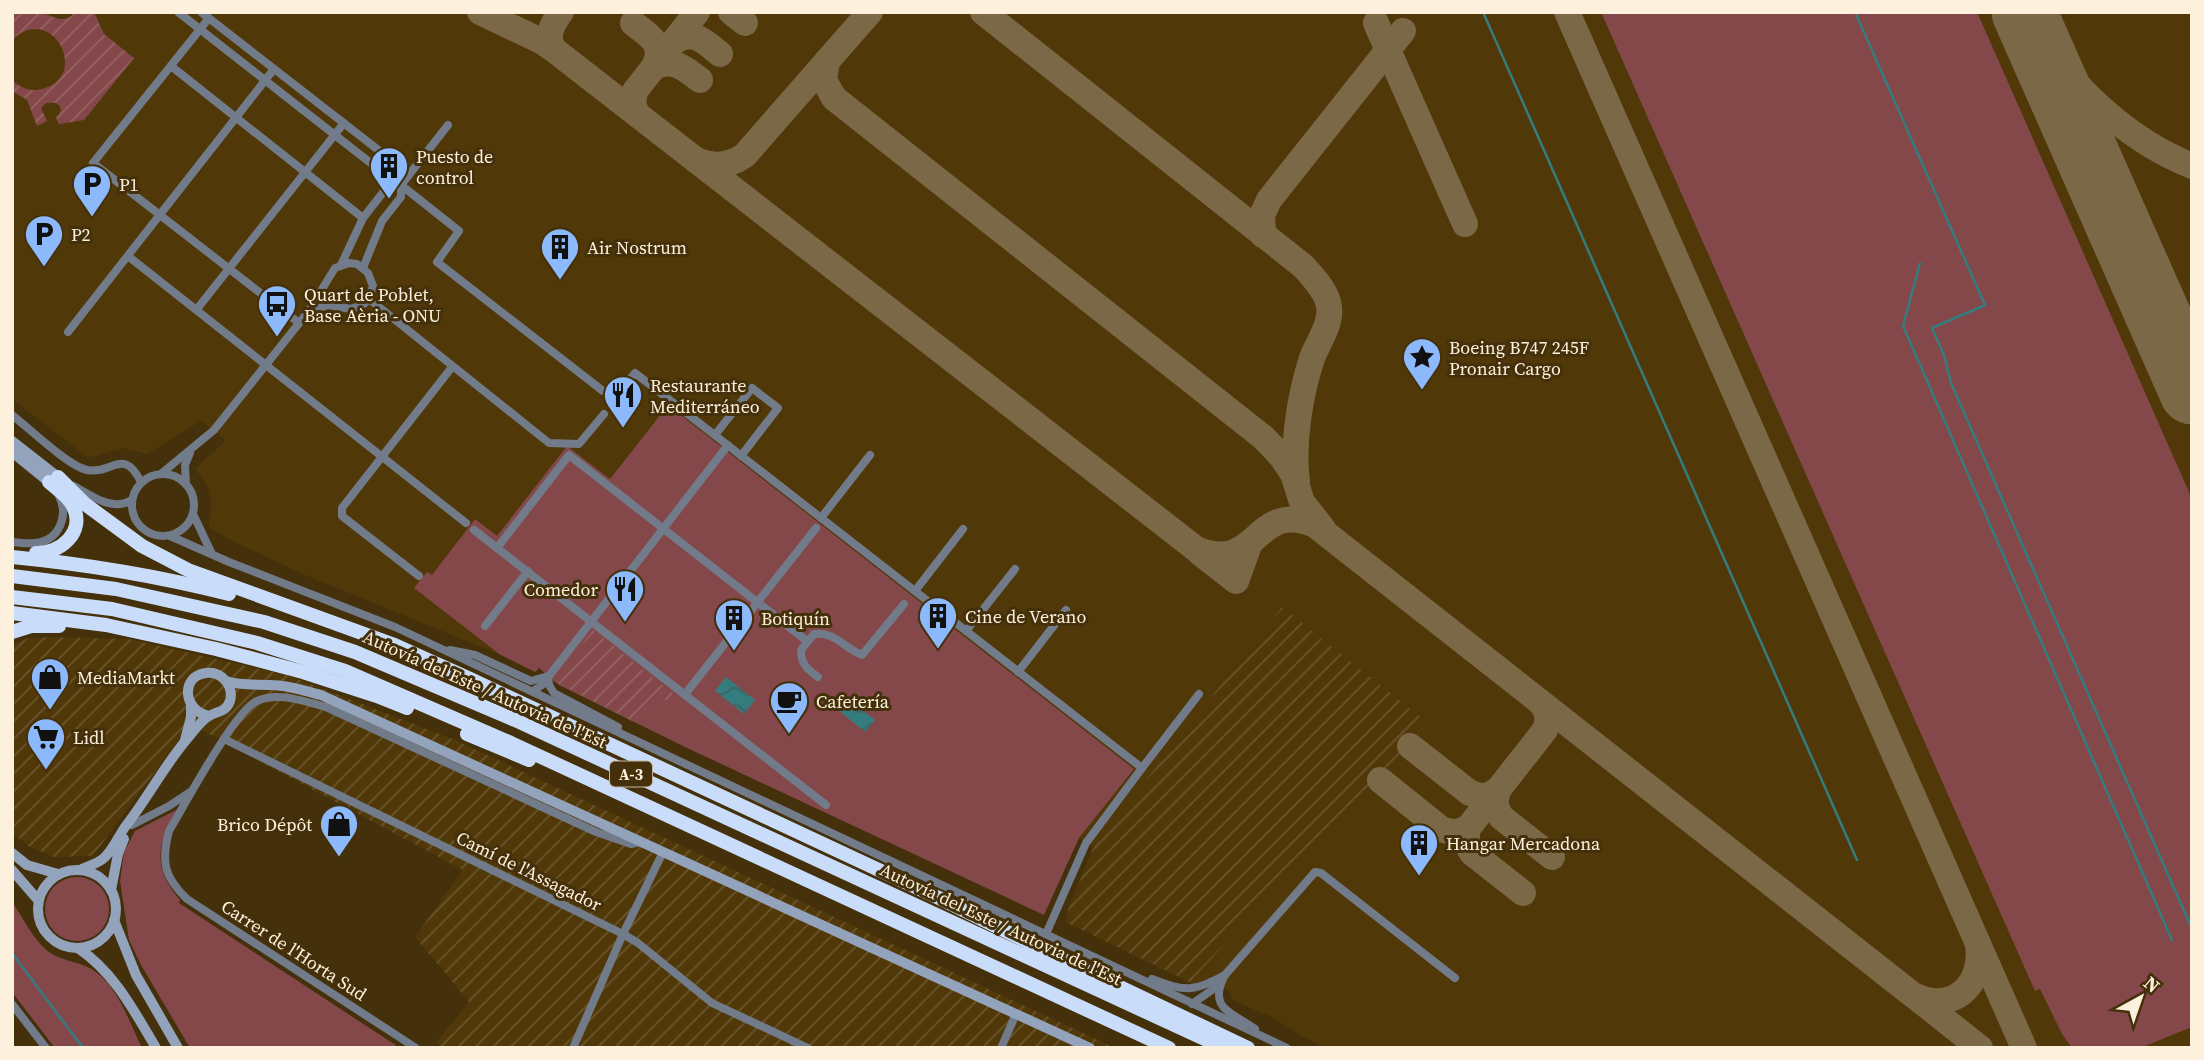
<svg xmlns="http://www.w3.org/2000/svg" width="2204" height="1060" viewBox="0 0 2204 1060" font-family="'Source Serif 4',serif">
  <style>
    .built { fill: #513809 }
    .industrial { fill: url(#industrial-furrows) }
    .grass { fill: #84484a }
    .garden { fill: url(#garden-furrows) }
    .water { fill: url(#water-waves) }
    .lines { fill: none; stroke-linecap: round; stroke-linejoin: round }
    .stream { stroke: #357c7f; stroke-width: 2.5 }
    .taxiway { stroke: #7a6847; stroke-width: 26 }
    .runway { stroke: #7a6847; stroke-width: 65 }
    .street { stroke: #717b8a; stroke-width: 8 }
    .secondary { stroke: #92a3bb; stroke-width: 10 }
    .highway { stroke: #c9ddfb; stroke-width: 14 }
    .labels { text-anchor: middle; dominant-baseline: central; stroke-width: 6; stroke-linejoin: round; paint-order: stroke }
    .shield { fill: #44300a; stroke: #c6b69d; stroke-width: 2 }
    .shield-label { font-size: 16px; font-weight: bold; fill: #fdf0dc }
    .poi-label { font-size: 18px; fill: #fdf0dc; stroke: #44300a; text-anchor: start }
    .street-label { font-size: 18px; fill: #fdf0dc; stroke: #44300a }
  </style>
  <defs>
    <pattern id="industrial-furrows" width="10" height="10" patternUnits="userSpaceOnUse" patternTransform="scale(1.75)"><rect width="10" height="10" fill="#513809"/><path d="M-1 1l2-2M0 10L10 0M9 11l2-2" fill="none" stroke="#6b552c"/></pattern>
    <pattern id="garden-furrows" width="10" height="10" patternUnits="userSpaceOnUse" patternTransform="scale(1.75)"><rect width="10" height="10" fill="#84484a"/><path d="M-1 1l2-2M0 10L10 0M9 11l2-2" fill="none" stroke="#966364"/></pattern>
    <pattern id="water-waves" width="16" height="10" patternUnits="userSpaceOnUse" patternTransform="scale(1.75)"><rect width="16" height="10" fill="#357c7f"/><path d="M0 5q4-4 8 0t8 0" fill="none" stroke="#406260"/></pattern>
  </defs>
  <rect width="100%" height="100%" fill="#44300a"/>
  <polygon class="built" points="12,12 2192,12 2192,1048 1326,1048 1303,1037 1274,1018 1232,1000 1230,992 1219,985 1200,988 1066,922 1067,912 1093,848 1079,838 1133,770 668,405 610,479 567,447 497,537 475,519 432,576 415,588 498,654 305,575 228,539 209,527 211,503 209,493 206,483 195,469 226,440 201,421 147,454 123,448 93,457 86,456 12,399"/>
  <g class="industrial">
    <polygon points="1282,607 1428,723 1190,982 1066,922 1067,912 1093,848"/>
    <polygon points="50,637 129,639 290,676 455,740 1115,1048 443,1048 436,1043 469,1002 415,937 463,870 190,724 93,856 54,857 28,846 12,832 12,645 28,638"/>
  </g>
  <g class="grass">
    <polygon points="1601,12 1977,12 2192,499 2192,1027 2140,1048 2072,1048 2062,1034 2040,989 2035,991"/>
    <polygon points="668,405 1134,769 1079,838 1044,915 683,746 559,685 539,668 535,672 499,654 414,588 427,572 432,575 475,519 497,536 567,446 610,479"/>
    <path d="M180 808C156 843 152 867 180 900L179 903 400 1048H190L141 965 129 940 120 881 124 852 135 831Z"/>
    <circle cx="77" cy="909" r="32"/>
    <path d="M12 902C23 917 35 944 52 954 66 962 84 962 97 973 119 989 130 1024 142 1048H55L12 992Z"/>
  </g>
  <g class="garden">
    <path d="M12 12C21 12 34 10 43 13 55 17 65 25 75 12H94L104 34 134 58 84 120 59 124 56 118 61 111 60 106 56 103H46L41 108 47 121 37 126 27 100 12 91V80C21 88 30 92 42 89 91 78 53 1 12 40Z"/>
    <polygon points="593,630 676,696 672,702 654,697 634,722 553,681"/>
  </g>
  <g class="water">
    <polygon points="726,677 755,700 744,714 715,691"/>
    <polygon points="846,697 875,720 865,732 837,709"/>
  </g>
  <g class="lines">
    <g class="stream">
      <polyline points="1483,12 1857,860"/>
      <polyline points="1855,12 1985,305 1932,328 1944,355 1951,383 2192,929"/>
      <polyline points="1920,263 1903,326 2172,940"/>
      <polyline points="12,953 83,1048"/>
    </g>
    <g class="taxiway">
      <path d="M480 12 541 41 553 49 1196 549C1260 575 1253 499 1315 525L1913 995C1952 1014 1984 986 1978 944"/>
      <polyline points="731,12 745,23"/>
      <path d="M983 12 1303 266C1312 276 1324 288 1328 302 1334 321 1319 340 1312 358 1300 395 1292 443 1297 482"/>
      <polyline points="1567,12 2024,1048"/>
      <path d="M633 23C650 37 665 43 654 67"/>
      <polyline points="1376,23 1465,224"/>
      <path d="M2029 23C2069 83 2123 138 2192 166"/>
      <path d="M675 41C694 29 705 42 720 54"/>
      <path d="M553 49C546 35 552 24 561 12"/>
      <polyline points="827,61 824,80 834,98 1264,438 1281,456 1293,474 1302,502 1323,529"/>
      <path d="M654 67C674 58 684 68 700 80"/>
      <polyline points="637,114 633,104 635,91 697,12"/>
      <path d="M696 160C714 168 730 166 745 155L870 12"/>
      <polyline points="1263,235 1262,215 1269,200 1403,31"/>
      <polyline points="1199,552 1236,581 1249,545"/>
      <polyline points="1410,746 1470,793 1485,797 1498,790"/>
      <path d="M1380 780 1441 829C1452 833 1458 833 1468 828L1545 730C1549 718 1548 712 1540 702"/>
      <polyline points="1498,790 1495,804 1501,817 1552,857"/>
      <path d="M1468 828C1466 838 1466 844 1472 853L1523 893"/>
      <polyline points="1917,998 1980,1048"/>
    </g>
    <polyline class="runway" points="2024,12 2192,392"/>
    <g class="street">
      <polyline points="178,12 377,168 387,167 388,161 386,156 201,12"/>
      <polyline points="209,18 93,163 299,323"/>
      <polyline points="171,66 363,218"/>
      <polyline points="128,256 466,523"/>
      <polyline points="341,265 363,218 388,186 401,185 459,231 437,262 603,391 620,392 635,373 1142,768 1199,694"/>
      <polyline points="363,268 382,221 401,197 401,185 448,125"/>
      <polyline points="369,299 549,443 579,444 604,414"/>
      <polyline points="197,309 344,123"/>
      <polyline points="68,332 274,69"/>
      <path d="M12 415C29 428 68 466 87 470 112 475 123 446 141 482"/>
      <polyline points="715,435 752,388 778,408 741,456"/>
      <polyline points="162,473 214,430 308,312 335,268 349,263 357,264 368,273 373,286 369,299 364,304 351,309 328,305 308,312"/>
      <circle cx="163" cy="505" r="31"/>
      <polyline points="186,484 185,465 190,453"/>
      <path d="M74 486C92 496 112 512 132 500"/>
      <polyline points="193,514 211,552"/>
      <polyline points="821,518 870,455"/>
      <polyline points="474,530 826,805"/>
      <polyline points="170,536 229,562 395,627 444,650 1287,1048"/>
      <path d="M12 542C20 543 28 544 35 543 59 541 69 516 59 496"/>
      <polyline points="497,548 569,455 807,641"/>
      <polyline points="419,576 342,516 342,508 452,367"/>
      <polyline points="915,591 963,529"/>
      <polyline points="485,626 528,571"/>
      <polyline points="966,631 1015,569"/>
      <polyline points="450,650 475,655 531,681 548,676"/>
      <polyline points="1018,672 1066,610"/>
      <polyline points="548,676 549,685 554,693 618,727"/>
      <path d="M818 677C807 669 801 664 801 650L814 634C835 631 845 649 862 655L904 604"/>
      <polyline points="533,691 542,685 728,445"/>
      <polyline points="686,693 816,528"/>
      <polyline points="224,739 623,934 638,943 712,1003 808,1048"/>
      <polyline points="132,825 169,806 190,792"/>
      <polyline points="1046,934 1086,843 1142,768"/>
      <path d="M1152 979C1187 992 1192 992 1225 975"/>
      <polyline points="12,1004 46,1048"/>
      <polyline points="1192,1004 1219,985"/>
      <path d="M1255 1029C1232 1012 1207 1009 1225 975L1315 872 1321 873 1455 978"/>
      <path d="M416 1048 187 899C164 877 161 862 169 831 184 806 235 710 257 701 279 691 305 702 326 707L596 832 631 844 640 842"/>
      <polyline points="573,1048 623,934 663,852"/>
      <polyline points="1001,1048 1016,1014"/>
    </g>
    <g class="secondary">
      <polyline points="12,441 58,477"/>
      <polyline points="12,452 49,482"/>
      <path d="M226 681C242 686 255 684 271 685 288 685 305 691 321 695L1090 1048"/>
      <polyline points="185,740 191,717 191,705"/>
      <polyline points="12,853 27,865 58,874"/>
      <polyline points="12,870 38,900"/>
      <path d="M80 870C88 866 97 864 104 858 113 850 118 837 125 827 147 799 164 766 187 739 193 732 201 720 209 716 218 711 226 712 230 701 234 686 222 671 206 673 180 676 183 711 209 716"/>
      <circle cx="77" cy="909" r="39"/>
      <polyline points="111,890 118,854 124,839"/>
      <polyline points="114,920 136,975 178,1048"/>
      <path d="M78 948C115 973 134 1011 156 1048"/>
    </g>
    <g class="highway">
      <polyline points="58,477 85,504 142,546 188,570 392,644 470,679 941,899 1080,968 1248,1048"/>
      <path d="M36 553C60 554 86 532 73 506 68 496 57 489 49 482"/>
      <path d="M12 557C85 564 158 576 229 594"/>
      <polyline points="12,576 116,589 264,622 355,652 515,720 1224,1048"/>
      <polyline points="12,597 112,609 257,643 345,671 511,743 1169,1048"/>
      <polyline points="12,613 106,625 216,649 303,672 377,696 407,708"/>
      <polyline points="12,632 31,626 59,626"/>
      <polyline points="467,734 529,760"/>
    </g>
  </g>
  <defs>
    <g id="building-pin" transform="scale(2.0125)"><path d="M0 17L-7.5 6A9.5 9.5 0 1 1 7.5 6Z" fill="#8cb9fc" stroke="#44300a"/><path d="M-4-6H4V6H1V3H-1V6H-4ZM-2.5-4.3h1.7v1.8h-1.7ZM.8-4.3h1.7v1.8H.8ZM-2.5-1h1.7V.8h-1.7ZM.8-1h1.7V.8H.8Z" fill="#111"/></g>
    <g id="parking-pin" transform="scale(2.0125)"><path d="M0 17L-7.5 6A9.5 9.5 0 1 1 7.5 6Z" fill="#8cb9fc" stroke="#44300a"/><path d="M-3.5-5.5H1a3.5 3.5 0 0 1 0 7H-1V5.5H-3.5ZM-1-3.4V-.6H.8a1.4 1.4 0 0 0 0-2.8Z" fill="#111"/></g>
    <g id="bus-pin" transform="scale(2.0125)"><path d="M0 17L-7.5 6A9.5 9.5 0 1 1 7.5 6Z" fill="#8cb9fc" stroke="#44300a"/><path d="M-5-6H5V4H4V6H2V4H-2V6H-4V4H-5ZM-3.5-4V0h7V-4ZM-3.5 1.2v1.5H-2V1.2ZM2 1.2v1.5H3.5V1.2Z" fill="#111"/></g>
    <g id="sight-pin" transform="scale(2.0125)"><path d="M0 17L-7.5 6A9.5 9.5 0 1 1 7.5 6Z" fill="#8cb9fc" stroke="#44300a"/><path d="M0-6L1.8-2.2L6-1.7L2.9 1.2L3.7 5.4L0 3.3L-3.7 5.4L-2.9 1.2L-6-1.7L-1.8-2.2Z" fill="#111"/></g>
    <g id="restaurant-pin" transform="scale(2.0125)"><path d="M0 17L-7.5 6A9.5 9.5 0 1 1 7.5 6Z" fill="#8cb9fc" stroke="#44300a"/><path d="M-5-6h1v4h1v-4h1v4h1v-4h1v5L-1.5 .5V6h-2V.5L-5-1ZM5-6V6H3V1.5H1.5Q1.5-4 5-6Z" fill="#111"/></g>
    <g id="shop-pin" transform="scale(2.0125)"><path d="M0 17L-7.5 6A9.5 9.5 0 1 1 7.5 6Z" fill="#8cb9fc" stroke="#44300a"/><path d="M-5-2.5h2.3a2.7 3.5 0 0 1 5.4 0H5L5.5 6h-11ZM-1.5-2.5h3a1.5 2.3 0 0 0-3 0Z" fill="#111"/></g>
    <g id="cafe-pin" transform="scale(2.0125)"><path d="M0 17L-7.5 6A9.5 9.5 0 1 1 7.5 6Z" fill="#8cb9fc" stroke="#44300a"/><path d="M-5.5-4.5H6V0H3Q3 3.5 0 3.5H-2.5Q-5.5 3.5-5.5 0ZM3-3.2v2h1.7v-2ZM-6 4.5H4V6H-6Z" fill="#111"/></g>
    <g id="supermarket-pin" transform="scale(2.0125)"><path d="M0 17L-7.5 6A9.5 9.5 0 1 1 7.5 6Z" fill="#8cb9fc" stroke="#44300a"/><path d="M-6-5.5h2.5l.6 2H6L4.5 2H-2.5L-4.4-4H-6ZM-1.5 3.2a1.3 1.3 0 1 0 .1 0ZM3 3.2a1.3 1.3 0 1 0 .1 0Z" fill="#111"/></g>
  </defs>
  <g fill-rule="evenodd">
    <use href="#building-pin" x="389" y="166"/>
    <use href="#parking-pin" x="92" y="184"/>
    <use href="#parking-pin" x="44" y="234"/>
    <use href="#building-pin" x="560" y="247"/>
    <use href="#bus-pin" x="277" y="304"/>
    <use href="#sight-pin" x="1422" y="357"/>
    <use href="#restaurant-pin" x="623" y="395"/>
    <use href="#restaurant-pin" x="625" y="589"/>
    <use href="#building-pin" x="938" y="616"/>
    <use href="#building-pin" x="734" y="618"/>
    <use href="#shop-pin" x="50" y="677"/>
    <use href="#cafe-pin" x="789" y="701"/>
    <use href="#supermarket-pin" x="46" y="737"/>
    <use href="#shop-pin" x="339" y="824"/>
    <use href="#building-pin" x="1419" y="843"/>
  </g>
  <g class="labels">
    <rect class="shield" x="610" y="761.5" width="42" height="25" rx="5"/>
    <g class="shield-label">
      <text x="631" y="774">A-3</text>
    </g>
    <g class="poi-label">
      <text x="416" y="156">Puesto de<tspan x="416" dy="21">control</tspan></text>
      <text x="119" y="184">P1</text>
      <text x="71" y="234">P2</text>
      <text x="587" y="247">Air Nostrum</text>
      <text x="304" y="294">Quart de Poblet,<tspan x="304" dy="21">Base Aèria - ONU</tspan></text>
      <text x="1449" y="347">Boeing B747 245F<tspan x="1449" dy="21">Pronair Cargo</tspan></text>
      <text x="650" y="385">Restaurante<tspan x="650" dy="21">Mediterráneo</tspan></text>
      <text x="598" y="589" text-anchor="end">Comedor</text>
      <text x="965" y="616">Cine de Verano</text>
      <text x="761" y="618">Botiquín</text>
      <text x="77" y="677">MediaMarkt</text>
      <text x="816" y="701">Cafetería</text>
      <text x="73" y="737">Lidl</text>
      <text x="312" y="824" text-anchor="end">Brico Dépôt</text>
      <text x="1446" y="843">Hangar Mercadona</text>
    </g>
    <g class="street-label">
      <text transform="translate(485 689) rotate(24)">Autovía del Este / Autovia de l'Est</text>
      <text transform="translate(529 871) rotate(26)">Camí de l'Assagador</text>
      <text transform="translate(1001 924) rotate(25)">Autovía del Este / Autovia de l'Est</text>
      <text transform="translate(294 950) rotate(33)">Carrer de l'Horta Sud</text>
    </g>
  </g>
  <rect width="2204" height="1060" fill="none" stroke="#fdf0dc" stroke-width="28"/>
  <g transform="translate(2141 997) rotate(40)" stroke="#44300a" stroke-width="5" paint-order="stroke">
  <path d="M0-5L12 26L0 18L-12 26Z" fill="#fdf0dc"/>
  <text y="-10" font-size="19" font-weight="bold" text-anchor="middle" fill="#fdf0dc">N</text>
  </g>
</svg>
